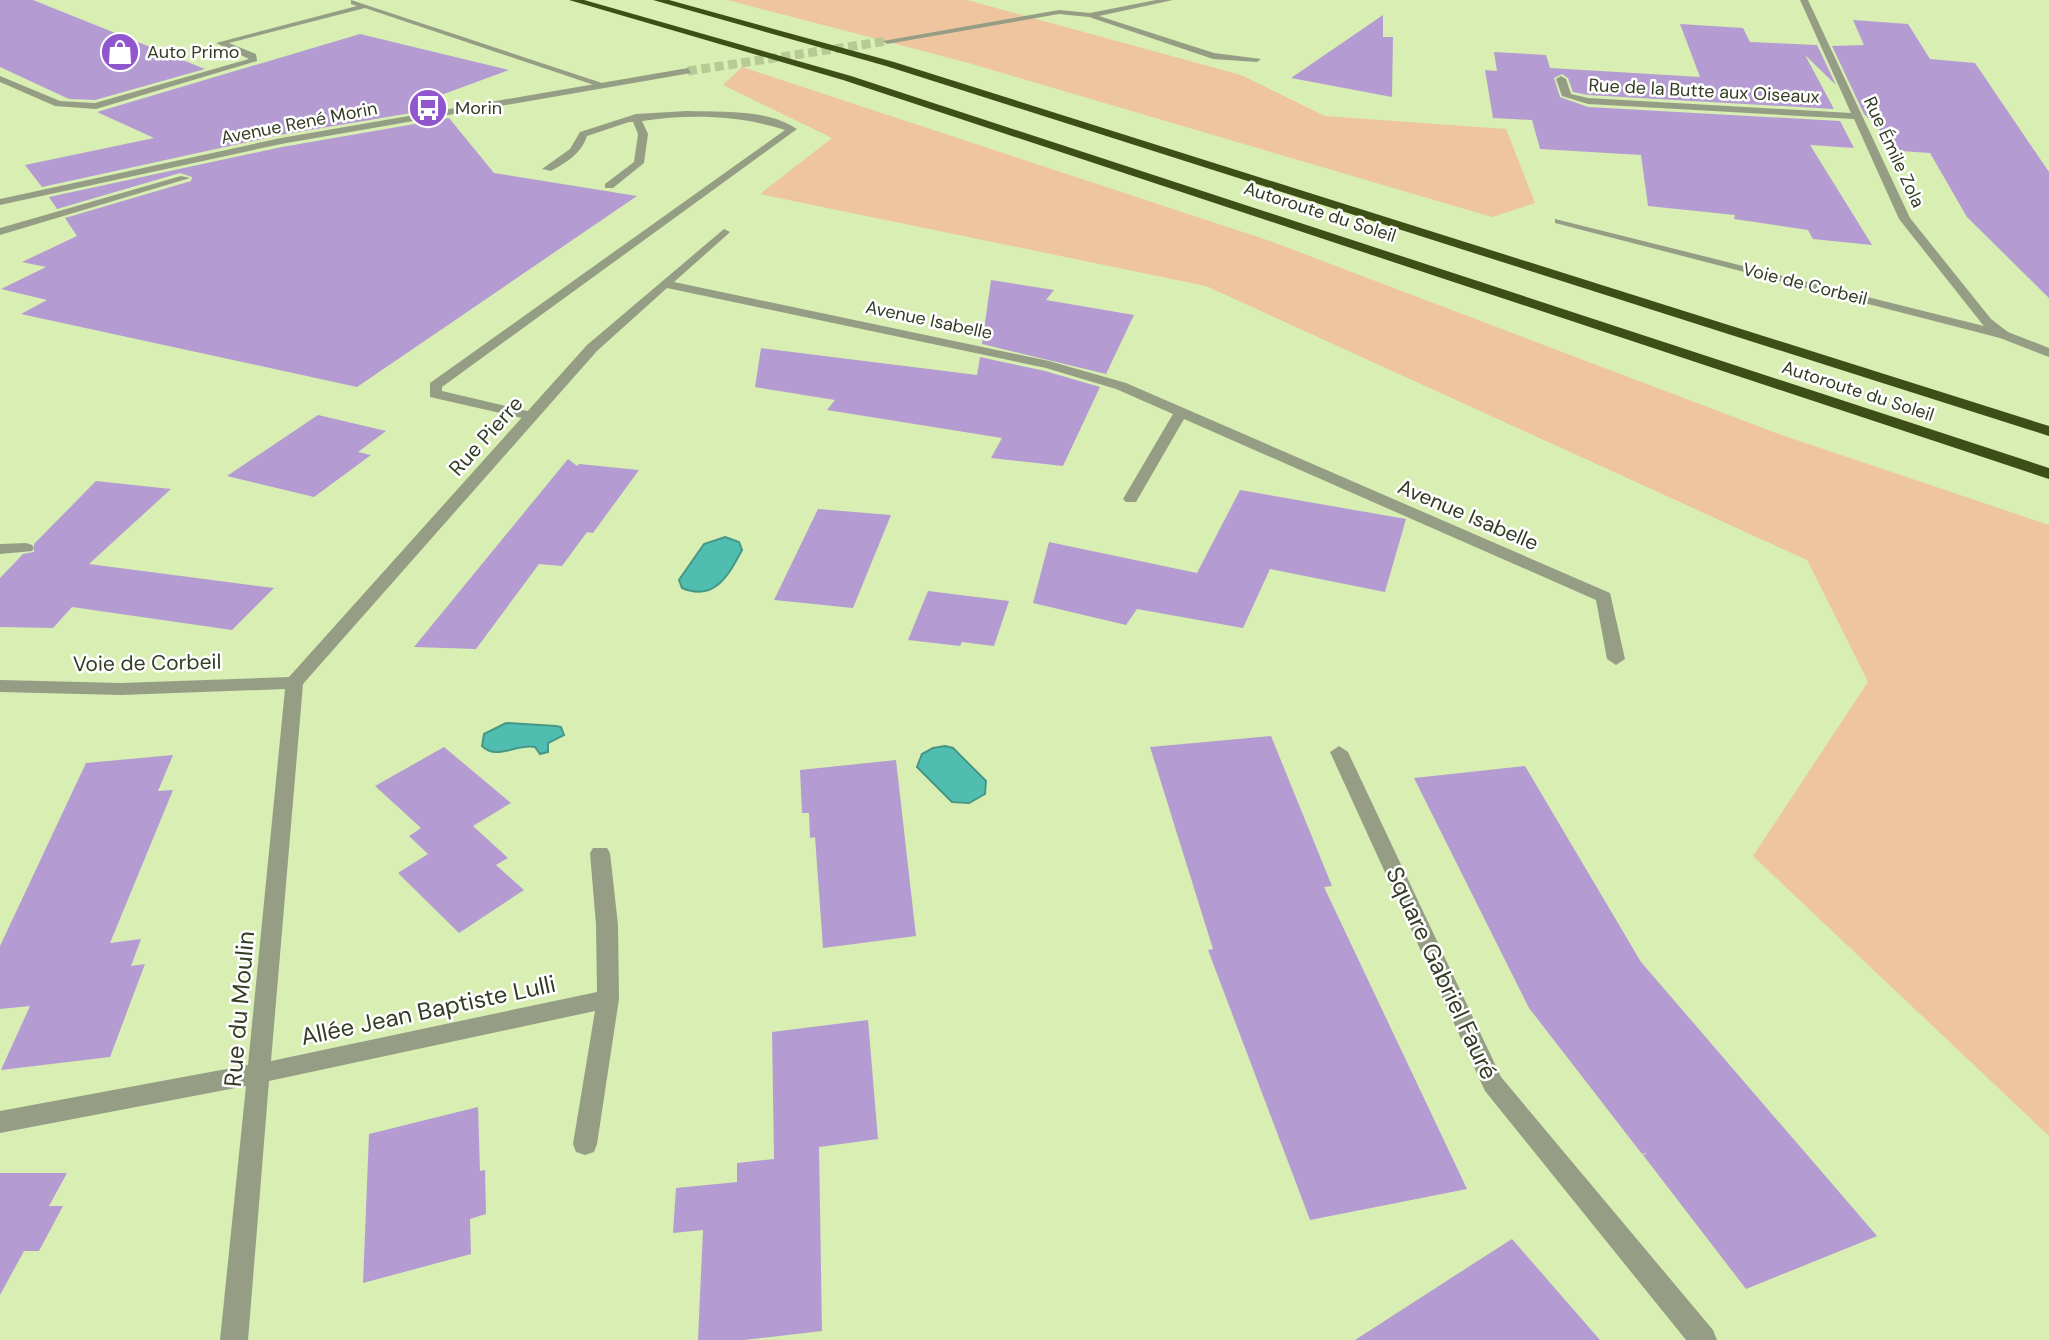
<svg xmlns="http://www.w3.org/2000/svg" width="2049" height="1340" viewBox="0 0 2049 1340" font-family="'DM Sans',sans-serif">
  <style>
    .green { fill: #eec59f }
    .water { fill: #4fbeb0; stroke: #479786; stroke-width: 2 }
    .building { fill: #b49cd3 }
    .lines { fill: none; stroke-linecap: round; stroke-linejoin: round }
    .street-tunnel { stroke: #b7ca96; stroke-width: 9; stroke-dasharray: 9 4.5; stroke-linecap: butt }
    .lane { fill: #959e85; fill-rule: evenodd }
    .street { fill: #959e85; fill-rule: evenodd }
    .highway { fill: #3e4e17; fill-rule: evenodd }
    .labels { text-anchor: middle; dominant-baseline: central; stroke-width: 5; stroke-linejoin: round; paint-order: stroke }
    .far-poi-label { font-size: 18px; fill: #343c24; stroke: #fff; text-anchor: start }
    .far-street-label { font-size: 18px; fill: #343c24; stroke: #fff }
    .street-label { font-size: 21px; fill: #343c24; stroke: #fff }
    .near-street-label { font-size: 24px; fill: #343c24; stroke: #fff }
  </style>
  <rect width="100%" height="100%" fill="#d8eeb2"/>
  <g class="green">
    <polygon points="727,0 967,0 1241,75 1325,116 1506,129 1535,203 1492,217 965,62"/>
    <polygon points="742,67 1270,241 1776,433 2049,525 2049,1136 1753,856 1868,682 1807,560 1206,286 760,194 832,138 723,85"/>
  </g>
  <g class="water">
    <path d="M725 537 739 542 742 550C729 574 715 602 682 588L679 580 704 544Z"/>
    <path d="M506 723 556 726 561 727 564 735 548 743V752L540 754 535 747C517 743 497 761 482 746L484 734Z"/>
    <polygon points="945,746 953,748 986,781 985,794 969,803 952,802 917,767 922,754 933,748"/>
  </g>
  <g class="building">
    <polygon points="0,0 33,0 205,69 95,100 69,99 0,67"/>
    <polygon points="1383,15 1383,37 1393,37 1392,97 1291,78"/>
    <polygon points="1853,20 1908,24 1930,59 1975,63 2049,172 2049,298 1967,217 1930,153 1901,151 1864,114 1832,46 1864,45"/>
    <polygon points="1680,24 1743,28 1750,42 1817,45 1836,85 1805,55 1834,109 1588,95 1573,92 1568,78 1562,74 1554,78 1560,97 1588,107 1840,121 1854,148 1810,145 1872,245 1813,239 1808,230 1734,219 1735,215 1648,206 1641,155 1540,149 1532,120 1493,118 1485,70 1497,71 1494,52 1546,55 1550,68 1700,77"/>
    <polygon points="360,34 509,70 433,98 441,108 280,135 42,187 25,165 154,138 97,112"/>
    <polygon points="449,118 494,173 637,196 357,387 21,314 47,300 1,289 46,267 22,262 77,236 65,218 191,181 192,177 180,173 57,209 49,197 282,147"/>
    <polygon points="991,280 1054,290 1046,300 1134,315 1106,374 982,344"/>
    <polygon points="761,348 977,375 980,357 1045,371 1100,387 1063,466 991,458 1002,438 827,410 835,400 755,387"/>
    <polygon points="318,415 386,431 358,452 371,455 314,497 227,476"/>
    <polygon points="568,459 577,466 579,464 639,470 593,533 587,532 562,566 539,564 476,649 414,647"/>
    <polygon points="96,481 171,489 89,564 274,588 232,630 72,607 53,628 0,627 0,578 23,554 34,552 34,544"/>
    <polygon points="1240,490 1406,519 1385,592 1270,569 1243,628 1137,609 1126,625 1033,603 1049,542 1197,573"/>
    <polygon points="818,509 891,515 853,608 774,600"/>
    <polygon points="928,591 1009,601 994,646 962,642 960,646 908,640"/>
    <polygon points="1271,736 1332,886 1324,887 1467,1189 1310,1220 1208,950 1213,949 1150,747"/>
    <polygon points="444,747 511,803 473,826 508,858 496,865 524,890 459,933 398,873 428,854 409,836 421,828 375,786"/>
    <polygon points="173,755 158,791 173,790 110,943 141,939 131,966 145,964 110,1057 1,1070 30,1006 0,1009 0,946 86,763"/>
    <polygon points="896,760 916,936 823,948 815,837 810,838 809,813 802,813 800,770"/>
    <polygon points="1525,766 1641,962 1877,1236 1746,1289 1643,1155 1647,1153 1642,1154 1529,1008 1414,778"/>
    <polygon points="868,1020 878,1139 819,1147 822,1331 744,1340 698,1340 703,1230 673,1233 676,1188 737,1182 737,1163 774,1159 772,1032"/>
    <polygon points="478,1107 480,1171 485,1170 486,1214 470,1219 471,1254 363,1283 369,1134"/>
    <polygon points="0,1173 67,1173 49,1206 63,1206 39,1251 24,1251 0,1295"/>
    <polygon points="1512,1239 1600,1340 1355,1340 1476,1262"/>
  </g>
  <g class="lines">
    <polyline class="street-tunnel" points="688,71 887,41"/>
    <g class="lane">
      <polygon points="351,0 608,85 600,87 365,8 229,43 256,54 257,61 96,109 55,106 0,82 0,76 60,101 95,103 249,59 216,43 357,6 351,4"/>
      <path d="M687 111C720 112 769 109 797 129L442 387V391L536 413V419L531 420 430 397V383L785 130C739 115 689 114 642 121L648 134 644 163 613 188H605V184L634 162 638 134 633 122H629L587 136C581 154 567 162 551 171L542 169 570 149 580 132 636 114Z"/>
      <polygon points="181,176 190,178 0,235 0,228"/>
      <polygon points="1555,219 2008,332 2010,335 2000,338 1555,223"/>
    </g>
    <g class="street">
      <polygon points="1156,0 1173,0 1099,16 1214,53 1261,59 1257,62 1213,59 1089,17 1059,14 887,44 883,41 1059,10 1090,13"/>
      <polygon points="1800,0 1808,0 1910,218 1991,319 2008,332 2049,348 2049,357 2000,338 1983,325 1899,219 1854,119 1588,104 1562,96 1556,79 1561,76 1566,79 1571,94 1588,98 1851,113"/>
      <polygon points="688,68 691,73 281,144 0,205 0,199 281,138"/>
      <polygon points="724,229 730,232 728,234 674,282 1049,361 1126,383 1610,593 1625,659 1616,665 1607,659 1596,600 1184,419 1136,502 1126,502 1123,499 1173,414 1116,389 1046,368 667,288 597,351 303,684 271,1061 597,992 596,925 590,853 593,848 607,848 610,853 618,925 619,999 597,1144 594,1152 585,1155 576,1152 573,1144 595,1011 269,1081 248,1340 220,1340 246,1086 0,1133 0,1111 248,1065 285,689 121,695 0,692 0,680 121,683 289,677 587,345"/>
      <polygon points="26,543 32,545 34,548 32,551 0,554 0,544"/>
      <polygon points="1339,746 1348,752 1501,1077 1713,1330 1717,1340 1686,1340 1485,1091 1330,752"/>
    </g>
    <g class="highway">
      <polygon points="569,0 584,0 851,76 2049,468 2049,479 843,80"/>
      <polygon points="653,0 669,0 894,62 2049,426 2049,436 886,66"/>
    </g>
  </g>
  <defs>
    <g id="shop-disc" transform="scale(2.0125)"><circle r="9.5" fill="#9156cd" stroke="#fff"/><path d="M-5-2.5h2.3a2.7 3.5 0 0 1 5.4 0H5L5.5 6h-11ZM-1.5-2.5h3a1.5 2.3 0 0 0-3 0Z" fill="#fff"/></g>
    <g id="bus-disc" transform="scale(2.0125)"><circle r="9.5" fill="#9156cd" stroke="#fff"/><path d="M-5-6H5V4H4V6H2V4H-2V6H-4V4H-5ZM-3.5-4V0h7V-4ZM-3.5 1.2v1.5H-2V1.2ZM2 1.2v1.5H3.5V1.2Z" fill="#fff"/></g>
  </defs>
  <g fill-rule="evenodd">
    <use href="#shop-disc" x="120" y="52"/>
    <use href="#bus-disc" x="428" y="108"/>
  </g>
  <g class="labels">
    <g class="far-poi-label">
      <text x="147" y="52">Auto Primo</text>
      <text x="455" y="108">Morin</text>
    </g>
    <g class="far-street-label">
      <text transform="translate(1704 91) rotate(3)">Rue de la Butte aux Oiseaux</text>
      <text transform="translate(299 123) rotate(-11)">Avenue René Morin</text>
      <text transform="translate(1894 152) rotate(65)">Rue Émile Zola</text>
      <text transform="translate(1320 212) rotate(18)">Autoroute du Soleil</text>
      <text transform="translate(1805 284) rotate(14)">Voie de Corbeil</text>
      <text transform="translate(929 320) rotate(12)">Avenue Isabelle</text>
      <text transform="translate(1858 391) rotate(18)">Autoroute du Soleil</text>
    </g>
    <g class="street-label">
      <text transform="translate(486 436) rotate(-48)">Rue Pierre</text>
      <text transform="translate(1468 515) rotate(23)">Avenue Isabelle</text>
      <text transform="translate(147 663) rotate(-1)">Voie de Corbeil</text>
    </g>
    <g class="near-street-label">
      <text transform="translate(1442 973) rotate(65)">Square Gabriel Fauré</text>
      <text transform="translate(239 1009) rotate(-85)">Rue du Moulin</text>
      <text transform="translate(428 1010) rotate(-12)">Allée Jean Baptiste Lulli</text>
    </g>
  </g>
</svg>
